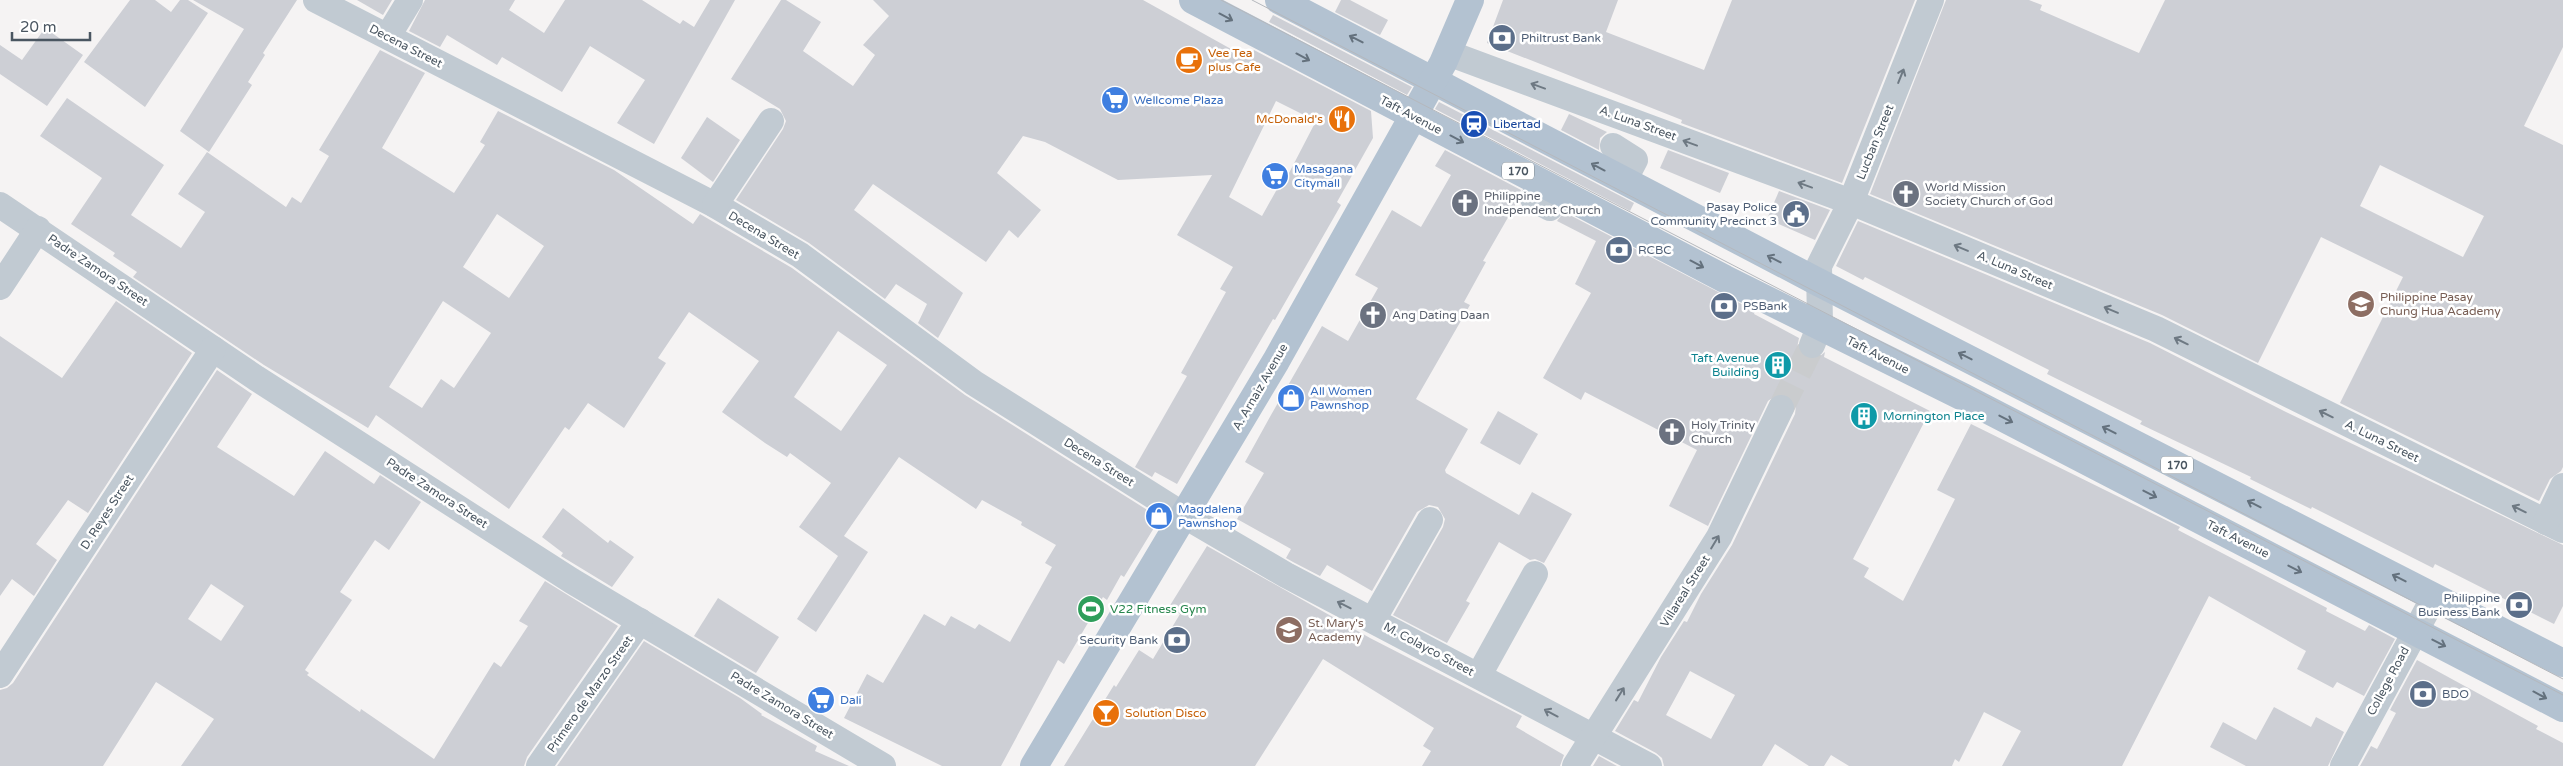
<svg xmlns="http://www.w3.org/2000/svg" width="2563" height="766" viewBox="0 0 2563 766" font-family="'Varela Round',sans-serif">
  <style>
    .building { fill: #cdcfd5; fill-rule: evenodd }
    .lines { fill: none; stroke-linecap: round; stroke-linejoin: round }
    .minor-tunnel { stroke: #caccce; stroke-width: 26; stroke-dasharray: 26 13; stroke-linecap: butt }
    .minor { stroke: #c1cad2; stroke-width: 26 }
    .major { stroke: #b3c2d1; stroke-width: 28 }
    .tram { stroke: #b5b8bd; stroke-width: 1 }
    .oneway { stroke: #64717d }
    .oneway2 { stroke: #6e7983 }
    .labels { text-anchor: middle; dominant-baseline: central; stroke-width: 5; stroke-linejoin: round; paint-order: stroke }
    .shield { fill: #fff; stroke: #808990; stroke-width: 1 }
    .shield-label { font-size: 11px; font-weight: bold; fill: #4a5661 }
    .service-label { font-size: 12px; fill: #4e5e75; stroke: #fff; text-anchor: start }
    .street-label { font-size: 12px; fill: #4a5661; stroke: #fff }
    .food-label { font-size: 12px; fill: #c56008; stroke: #fff; text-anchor: start }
    .shop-label { font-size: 12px; fill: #366cbe; stroke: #fff; text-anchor: start }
    .transit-label { font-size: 12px; fill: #164399; stroke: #fff; text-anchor: start }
    .worship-label { font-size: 12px; fill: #5b616d; stroke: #fff; text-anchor: start }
    .education-label { font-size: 12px; fill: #785e54; stroke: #fff; text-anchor: start }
    .culture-label { font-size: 12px; fill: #0d838f; stroke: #fff; text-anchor: end }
    .leisure-label { font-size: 12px; fill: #27864d; stroke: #fff; text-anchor: start }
  </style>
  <rect width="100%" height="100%" fill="#f5f3f3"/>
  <g class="building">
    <polygon points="130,0 155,0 171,12 180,0 188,0 208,13 145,107 84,62"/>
    <polygon points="193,0 297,0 263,53 265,55 248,82 252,85 209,152 180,131 244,29"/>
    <polygon points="357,0 392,0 383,15"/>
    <polygon points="425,0 515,0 509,10 544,33 565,0 642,0 680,24 683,20 694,27 710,0 735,0 654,144 617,123 645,80 590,46 562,92 502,57 497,65 447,35 440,47 409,31"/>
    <path d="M781 0H786L821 22 803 51 853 86 875 55 863 45 889 16 873 0H1143L1249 59 1254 50 1371 111 1373 138 1337 202 1341 205 1275 320 1273 319 1177 484 1155 472 1152 477 1135 467 1187 376 1181 373 1226 292 1220 289 1233 267 1177 235 1212 175 1118 180 1045 142 1023 136 997 173 1041 210 1018 238 1009 230 986 262 873 184 854 210 963 293 938 338 918 323 927 304 896 284 885 299 809 243 736 200 783 129 786 121 780 109 731 79ZM1276 101 1316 121 1288 175 1286 173 1262 216 1229 197Z"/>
    <polygon points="1341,0 1350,0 1388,20 1380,35 1335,12"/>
    <polygon points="1503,0 1618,0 1606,32 1704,70 1732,0 1915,0 1842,183 1681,123 1682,120 1487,43"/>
    <path d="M1946 0H2029L2042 5 2040 10 2139 53 2165 0H2563V47L2524 126 2563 145V467L2561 471 2550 479 2539 501 2340 403 2403 277 2321 237 2258 363 2162 315 1870 194ZM2380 165 2484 216 2463 257 2360 206Z"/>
    <polygon points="1273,15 1412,87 1407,95 1269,22"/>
    <polygon points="45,28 83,55 47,106 0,74 0,45 22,60"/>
    <path d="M380 50 425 73 382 148 454 193 485 145 480 142 498 111 614 170 693 224 700 214 792 268 965 395 1160 518 1124 577 1121 575 1107 600 1103 597 1064 664 1058 660 1001 766H942L844 718 867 674 883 683 924 614 945 626 951 616 975 629 979 624 1010 642 1052 567 1045 563 1056 545 1021 525 1022 522 982 500 976 509 899 457 844 536 868 552 816 632 797 619 838 556 799 527 831 483 790 453 787 457 765 443 722 412 759 361 689 312 658 358 666 363 624 428 588 403 569 430 565 427 509 509 376 415 368 428 264 365 133 277 137 272 113 256 115 253 71 224 102 178 40 136 67 98 164 165 131 215 181 248 205 212 178 194 207 152 286 207 292 197 301 203 329 156 319 150ZM497 214 544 246 509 298 463 267ZM443 301 491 333 454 388 441 379 422 408 389 387ZM838 331 887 365 841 431 794 397Z"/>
    <polygon points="1439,102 1634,203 1630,211 1435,109"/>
    <polygon points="1569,114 1607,132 1600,138 1599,150 1561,130"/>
    <polygon points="707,117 740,140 713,182 681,158"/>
    <polygon points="1445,150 1521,190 1518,200 1483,261 1486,262 1464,302 1470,305 1416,399 1468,429 1445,470 1446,473 1519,515 1532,492 1572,514 1544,563 1535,559 1530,560 1499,542 1466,601 1470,603 1447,643 1393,615 1443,527 1445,519 1438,507 1429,505 1417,512 1372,591 1327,565 1320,576 1293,562 1286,558 1291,549 1237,519 1264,473 1245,462 1271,415 1322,326 1348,341 1378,288 1355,275 1392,210 1421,227 1451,175 1435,166"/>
    <polygon points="1668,150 1729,173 1720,193 1660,168"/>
    <polygon points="1779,191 1830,210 1815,240 1767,219"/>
    <path d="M1564 212 1755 311 1754 314 1799 338 1797 348 1806 359 1815 360 1825 352 1824 357 1930 411 1853 559 1869 568 1864 577 1903 601 1955 499 1937 490 1971 424 2180 527 2178 530 2327 608 2326 611 2365 631 2369 625 2395 639 2364 696 2337 682 2333 688 2297 669 2306 651 2209 596 2122 766H2002L2021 731 1984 712 1959 762 1955 759 1952 766H1849L1831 755 1824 766H1809L1775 744 1762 766H1664L1662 758 1656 753 1615 731 1634 700 1638 702 1661 657 1684 621 1687 622 1701 594 1732 545 1795 414 1796 406 1793 399 1787 394 1779 393 1768 401 1708 526 1669 506 1697 450 1585 392 1581 400 1543 378 1591 293 1575 284 1596 241 1557 221ZM1690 671 1735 695 1711 739 1666 715Z"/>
    <polygon points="1858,221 2150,343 2284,411 2563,545 2563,606 2554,624 2435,564 2433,568 2312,507 2311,509 2250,479 2251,477 2140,424 2142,421 2047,374 2049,370 1865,277 1863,280 1836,266"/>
    <polygon points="116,301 192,353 88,513 68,500 36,544 57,560 34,596 12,579 0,596 0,336 62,378"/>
    <path d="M217 370 252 394 217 447 294 496 325 451 374 484 380 475 421 502 389 550 375 540 340 592 352 600 305 670 309 673 307 675 360 712 361 709 434 759 494 662 501 667 528 626 519 621 545 581 618 626 527 757 524 766H181L214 719 156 682 103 766H0V690L7 688 13 683ZM211 584 244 606 221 641 188 619Z"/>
    <polygon points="1498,411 1538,434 1520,465 1480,443"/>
    <polygon points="563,508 608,543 610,540 634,557 612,587 561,556 563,553 542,537"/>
    <polygon points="1207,546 1370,638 1522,716 1516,727 1564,755 1560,766 1422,766 1431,751 1423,746 1434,728 1323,659 1255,766 1064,766 1114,685 1116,687 1139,650 1153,659 1180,614 1169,607"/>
    <polygon points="718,598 779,637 756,673 694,636"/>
    <polygon points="644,641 740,698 762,714 761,715 817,746 815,751 849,766 557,766"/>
    <polygon points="2417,660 2538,726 2536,729 2563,743 2563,766 2360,766 2371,746 2377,749 2396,713 2390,710"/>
    <polygon points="2274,707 2311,727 2316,717 2344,732 2328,766 2246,766 2210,747 2223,722 2256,740"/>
    <polygon points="1599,756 1617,766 1593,766"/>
  </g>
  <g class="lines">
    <polyline class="minor-tunnel" points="1781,408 1812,345"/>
    <g class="minor">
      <polyline points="316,0 715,205 800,255 974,383 1185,516 1286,575 1649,766"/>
      <polyline points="388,36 410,0"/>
      <polyline points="1448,53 1851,202 2156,329 2563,530"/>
      <polyline points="1613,146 1635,160 1624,181"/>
      <polyline points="1540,183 1533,199 1550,208"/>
      <polyline points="0,205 256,378 572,581 883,766"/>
      <polyline points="715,205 771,121"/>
      <polyline points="0,287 38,229"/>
      <polyline points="1812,345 1820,325 1819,266 1851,202 1931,0"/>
      <polyline points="2546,522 2563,486"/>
      <polyline points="1373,620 1430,520"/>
      <polyline points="0,675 213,349"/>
      <polyline points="1479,675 1535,574"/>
      <polyline points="539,766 640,621"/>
      <polyline points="1575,766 1719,537 1781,408"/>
      <polyline points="2343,766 2434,597"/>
    </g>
    <g class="major">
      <polyline points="1193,0 1725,279 1963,397 2563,708"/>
      <polyline points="1279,0 1818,282 2563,663"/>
      <polyline points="1034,766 1276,361 1443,63 1470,0"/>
    </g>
    <g class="tram">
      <polyline points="1221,0 2563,695"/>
      <polyline points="1252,0 2563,679"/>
    </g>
  </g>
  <defs><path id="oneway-shaft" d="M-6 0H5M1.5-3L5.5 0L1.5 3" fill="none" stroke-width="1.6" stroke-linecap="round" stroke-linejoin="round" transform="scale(1.25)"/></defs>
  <g class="oneway">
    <use href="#oneway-shaft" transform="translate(1226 17) rotate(28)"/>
    <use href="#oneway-shaft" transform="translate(1356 39) rotate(-153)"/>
    <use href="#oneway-shaft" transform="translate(1303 57) rotate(28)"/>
    <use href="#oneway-shaft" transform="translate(1457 139) rotate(28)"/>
    <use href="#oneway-shaft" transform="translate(1598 167) rotate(-152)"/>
    <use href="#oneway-shaft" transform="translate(1774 259) rotate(-153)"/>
    <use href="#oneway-shaft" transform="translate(1697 264) rotate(28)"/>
    <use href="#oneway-shaft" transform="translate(1965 356) rotate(-153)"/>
    <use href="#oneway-shaft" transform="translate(2006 419) rotate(27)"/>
    <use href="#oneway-shaft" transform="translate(2109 430) rotate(-153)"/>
    <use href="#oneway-shaft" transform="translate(2150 494) rotate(27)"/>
    <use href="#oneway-shaft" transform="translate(2254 504) rotate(-153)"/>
    <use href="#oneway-shaft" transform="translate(2295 569) rotate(27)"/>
    <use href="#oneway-shaft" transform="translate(2399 578) rotate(-153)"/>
    <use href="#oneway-shaft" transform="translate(2439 643) rotate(27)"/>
    <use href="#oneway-shaft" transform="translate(2540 695) rotate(28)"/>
  </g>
  <g class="oneway2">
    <use href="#oneway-shaft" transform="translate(1901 76) rotate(-68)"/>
    <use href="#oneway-shaft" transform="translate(1538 86) rotate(-160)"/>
    <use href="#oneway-shaft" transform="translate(1690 143) rotate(-160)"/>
    <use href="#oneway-shaft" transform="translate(1805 185) rotate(-160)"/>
    <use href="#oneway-shaft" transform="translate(1961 248) rotate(-157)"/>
    <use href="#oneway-shaft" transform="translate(2111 310) rotate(-157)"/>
    <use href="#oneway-shaft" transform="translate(2181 341) rotate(-154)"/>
    <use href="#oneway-shaft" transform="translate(2326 414) rotate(-154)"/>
    <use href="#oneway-shaft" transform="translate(2519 509) rotate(-154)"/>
    <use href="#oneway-shaft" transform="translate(1715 542) rotate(-59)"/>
    <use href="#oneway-shaft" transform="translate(1344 605) rotate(-153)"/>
    <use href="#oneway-shaft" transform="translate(1620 694) rotate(-58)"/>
    <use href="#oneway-shaft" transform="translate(1551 713) rotate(-152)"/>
  </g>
  <defs>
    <g id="bank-disc" transform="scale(1.4375)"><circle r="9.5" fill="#5c6f8a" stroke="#fff"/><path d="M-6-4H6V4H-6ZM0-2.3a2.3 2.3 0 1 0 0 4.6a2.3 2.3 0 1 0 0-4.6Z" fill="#fff"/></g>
    <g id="cafe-disc" transform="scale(1.4375)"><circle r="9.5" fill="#e8710a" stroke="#fff"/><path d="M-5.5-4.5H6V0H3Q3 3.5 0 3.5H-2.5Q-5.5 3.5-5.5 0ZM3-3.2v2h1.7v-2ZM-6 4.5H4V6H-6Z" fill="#fff"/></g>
    <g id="supermarket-disc" transform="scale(1.4375)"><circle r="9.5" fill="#3f7fe0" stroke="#fff"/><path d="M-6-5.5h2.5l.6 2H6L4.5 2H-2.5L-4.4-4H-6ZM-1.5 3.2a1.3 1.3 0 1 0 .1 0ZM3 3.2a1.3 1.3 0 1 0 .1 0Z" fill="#fff"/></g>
    <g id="restaurant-disc" transform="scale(1.4375)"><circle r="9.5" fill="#e8710a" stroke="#fff"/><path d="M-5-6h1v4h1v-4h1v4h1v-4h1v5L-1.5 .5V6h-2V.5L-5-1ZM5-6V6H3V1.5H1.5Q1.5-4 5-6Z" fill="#fff"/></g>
    <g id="station-disc" transform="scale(1.4375)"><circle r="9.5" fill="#1a4fb4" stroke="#fff"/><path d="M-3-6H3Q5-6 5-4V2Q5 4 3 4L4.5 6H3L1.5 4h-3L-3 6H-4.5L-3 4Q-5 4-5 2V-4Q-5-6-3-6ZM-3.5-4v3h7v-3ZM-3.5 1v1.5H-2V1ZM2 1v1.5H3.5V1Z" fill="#fff"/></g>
    <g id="church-disc" transform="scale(1.4375)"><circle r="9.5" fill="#6b7280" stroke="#fff"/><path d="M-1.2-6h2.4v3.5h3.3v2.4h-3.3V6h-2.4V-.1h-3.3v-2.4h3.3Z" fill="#fff"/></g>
    <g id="civic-disc" transform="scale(1.4375)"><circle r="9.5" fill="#5c6f8a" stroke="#fff"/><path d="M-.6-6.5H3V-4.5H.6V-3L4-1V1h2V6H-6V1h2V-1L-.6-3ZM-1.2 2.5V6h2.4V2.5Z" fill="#fff"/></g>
    <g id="school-disc" transform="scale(1.4375)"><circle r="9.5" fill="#8d6e63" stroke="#fff"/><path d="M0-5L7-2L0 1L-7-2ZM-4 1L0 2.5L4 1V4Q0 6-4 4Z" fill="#fff"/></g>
    <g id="building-disc" transform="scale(1.4375)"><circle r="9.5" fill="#0f9aa8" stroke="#fff"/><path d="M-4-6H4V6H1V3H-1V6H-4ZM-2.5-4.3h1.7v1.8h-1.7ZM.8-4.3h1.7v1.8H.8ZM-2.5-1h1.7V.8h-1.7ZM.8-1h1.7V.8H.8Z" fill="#fff"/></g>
    <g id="shop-disc" transform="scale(1.4375)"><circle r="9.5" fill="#3f7fe0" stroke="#fff"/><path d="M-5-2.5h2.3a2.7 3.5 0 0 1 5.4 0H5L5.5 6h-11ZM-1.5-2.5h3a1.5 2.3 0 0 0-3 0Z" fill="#fff"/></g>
    <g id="stadium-disc" transform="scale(1.4375)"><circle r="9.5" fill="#2e9e5b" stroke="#fff"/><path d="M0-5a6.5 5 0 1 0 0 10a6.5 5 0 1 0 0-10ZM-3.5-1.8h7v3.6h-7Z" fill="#fff"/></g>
    <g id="bar-disc" transform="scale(1.4375)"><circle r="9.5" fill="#e8710a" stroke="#fff"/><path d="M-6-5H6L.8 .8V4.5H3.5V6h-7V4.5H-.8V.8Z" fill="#fff"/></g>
  </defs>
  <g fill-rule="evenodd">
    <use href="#bank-disc" x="1502" y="38"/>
    <use href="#cafe-disc" x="1189" y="60"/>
    <use href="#supermarket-disc" x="1115" y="100"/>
    <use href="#restaurant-disc" x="1342" y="119"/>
    <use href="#station-disc" x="1474" y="124"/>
    <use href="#supermarket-disc" x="1275" y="176"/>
    <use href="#church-disc" x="1906" y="194"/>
    <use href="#church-disc" x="1465" y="203"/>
    <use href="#civic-disc" x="1796" y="214"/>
    <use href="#bank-disc" x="1619" y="250"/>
    <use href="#school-disc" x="2361" y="304"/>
    <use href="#bank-disc" x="1724" y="306"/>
    <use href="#church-disc" x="1373" y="315"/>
    <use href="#building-disc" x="1778" y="365"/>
    <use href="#shop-disc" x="1291" y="398"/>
    <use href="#building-disc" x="1864" y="416"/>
    <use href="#church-disc" x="1672" y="432"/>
    <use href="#shop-disc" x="1159" y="516"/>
    <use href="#bank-disc" x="2519" y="605"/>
    <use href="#stadium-disc" x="1091" y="609"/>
    <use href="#school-disc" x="1289" y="630"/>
    <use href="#bank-disc" x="1177" y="640"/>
    <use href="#bank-disc" x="2423" y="694"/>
    <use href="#supermarket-disc" x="821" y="700"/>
    <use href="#bar-disc" x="1106" y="713"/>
  </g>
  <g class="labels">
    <g class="shield">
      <rect x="1502" y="162.5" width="32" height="17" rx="4"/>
      <rect x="2161" y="456.5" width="32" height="17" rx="4"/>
    </g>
    <g class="shield-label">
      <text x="1518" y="171">170</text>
      <text x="2177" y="465">170</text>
    </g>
    <g class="service-label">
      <text x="1521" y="38">Philtrust Bank</text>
      <text x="1777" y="207" text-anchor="end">Pasay Police<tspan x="1777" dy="14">Community Precinct 3</tspan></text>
      <text x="1638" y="250">RCBC</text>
      <text x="1743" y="306">PSBank</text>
      <text x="2500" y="598" text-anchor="end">Philippine<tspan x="2500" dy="14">Business Bank</tspan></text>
      <text x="1158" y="640" text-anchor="end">Security Bank</text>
      <text x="2442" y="694">BDO</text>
    </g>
    <g class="street-label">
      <text transform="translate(406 46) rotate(27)">Decena Street</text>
      <text transform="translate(1411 115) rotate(28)">Taft Avenue</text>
      <text transform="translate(1638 123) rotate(20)">A. Luna Street</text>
      <text transform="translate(1875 142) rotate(-68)">Lucban Street</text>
      <text transform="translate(764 235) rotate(31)">Decena Street</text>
      <text transform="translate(98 270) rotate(34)">Padre Zamora Street</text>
      <text transform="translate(2015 270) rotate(23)">A. Luna Street</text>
      <text transform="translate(1878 355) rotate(27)">Taft Avenue</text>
      <text transform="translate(1260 387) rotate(-60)">A. Arnaiz Avenue</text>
      <text transform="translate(2382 441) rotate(26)">A. Luna Street</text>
      <text transform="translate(1099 462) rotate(32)">Decena Street</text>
      <text transform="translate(437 493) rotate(33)">Padre Zamora Street</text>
      <text transform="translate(107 512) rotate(-57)">D. Reyes Street</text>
      <text transform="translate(2238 539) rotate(27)">Taft Avenue</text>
      <text transform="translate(1685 591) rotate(-58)">Villareal Street</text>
      <text transform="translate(1429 649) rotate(28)">M. Colayco Street</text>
      <text transform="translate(2388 681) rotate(-62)">College Road</text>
      <text transform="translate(590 694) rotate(-55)">Primero de Marzo Street</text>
      <text transform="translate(782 705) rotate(31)">Padre Zamora Street</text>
    </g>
    <g class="food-label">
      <text x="1208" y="53">Vee Tea<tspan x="1208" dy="14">plus Cafe</tspan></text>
      <text x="1323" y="119" text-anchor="end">McDonald's</text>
      <text x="1125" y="713">Solution Disco</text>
    </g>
    <g class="shop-label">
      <text x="1134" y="100">Wellcome Plaza</text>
      <text x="1294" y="169">Masagana<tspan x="1294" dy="14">Citymall</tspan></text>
      <text x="1310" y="391">All Women<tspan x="1310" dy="14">Pawnshop</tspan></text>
      <text x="1178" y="509">Magdalena<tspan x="1178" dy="14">Pawnshop</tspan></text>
      <text x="840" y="700">Dali</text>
    </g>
    <g class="transit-label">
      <text x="1493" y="124">Libertad</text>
    </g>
    <g class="worship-label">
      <text x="1925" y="187">World Mission<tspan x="1925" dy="14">Society Church of God</tspan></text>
      <text x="1484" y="196">Philippine<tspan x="1484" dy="14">Independent Church</tspan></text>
      <text x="1392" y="315">Ang Dating Daan</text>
      <text x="1691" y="425">Holy Trinity<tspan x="1691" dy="14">Church</tspan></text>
    </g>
    <g class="education-label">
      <text x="2380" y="297">Philippine Pasay<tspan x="2380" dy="14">Chung Hua Academy</tspan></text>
      <text x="1308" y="623">St. Mary's<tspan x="1308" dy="14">Academy</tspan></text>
    </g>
    <g class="culture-label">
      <text x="1759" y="358">Taft Avenue<tspan x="1759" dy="14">Building</tspan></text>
      <text x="1883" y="416" text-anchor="start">Mornington Place</text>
    </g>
    <g class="leisure-label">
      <text x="1110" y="609">V22 Fitness Gym</text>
    </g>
  </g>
  <path d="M12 32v8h78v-8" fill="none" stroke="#4a5661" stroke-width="2.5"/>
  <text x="20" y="32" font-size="15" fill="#4a5661" stroke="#ffffff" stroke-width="4" paint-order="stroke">20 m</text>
</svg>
